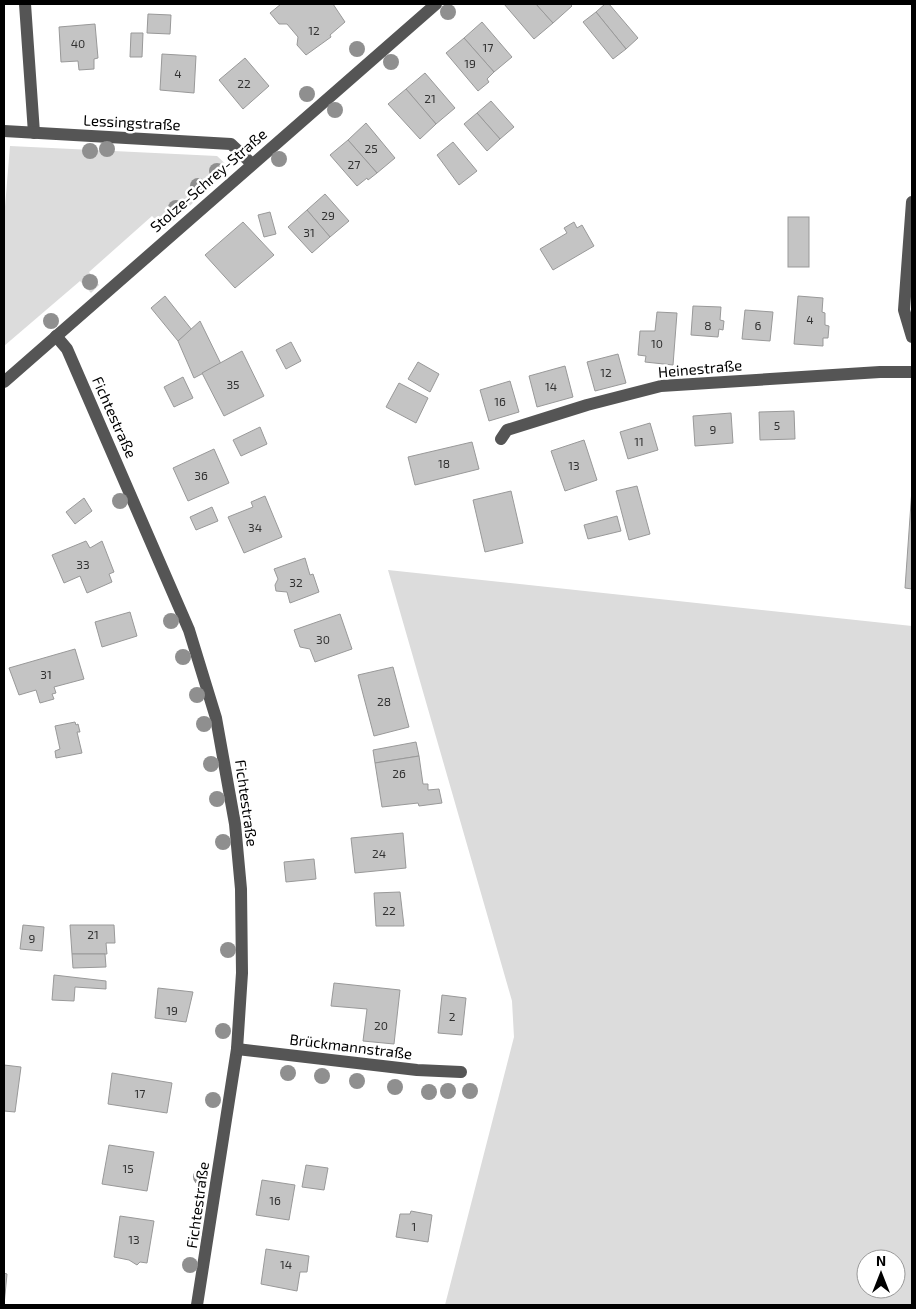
<svg xmlns="http://www.w3.org/2000/svg" width="916" height="1309" viewBox="0 0 916 1309" font-family="'Exo 2',sans-serif">
  <style>
    .green { fill: #dcdcdc; fill-rule: evenodd }
    .building { fill: #c4c4c4; stroke: #999 }
    .lines { fill: none; stroke-linecap: round; stroke-linejoin: round }
    .minor { stroke: #555; stroke-width: 12 }
    .tree { fill: #8f8f8f }
    .labels { text-anchor: middle; dominant-baseline: central; stroke-width: 5; stroke-linejoin: round; paint-order: stroke }
    .number-label { font-size: 12px; fill: #313131 }
    .street-label { font-size: 15px; fill: #000; stroke: #fff }
  </style>
  <rect width="100%" height="100%" fill="#fff"/>
  <g class="green">
    <polygon points="10,146 217,156 230,168 165,229 152,216 89,272 99,285 91,293 80,281 4,346 4,219"/>
    <path d="M388 570 912 626V1305H445L514 1037 512 1001ZM866 1259H896V1289H866Z"/>
  </g>
  <g class="building">
    <polygon points="281,4 333,4 345,22 330,35 331,37 306,55 297,45 298,37 287,24 279,24 270,13"/>
    <polygon points="504,4 536,4 553,23 534,39"/>
    <polygon points="536,4 570,4 572,6 553,23"/>
    <polygon points="605,4 609,4 638,38 626,49 596,12"/>
    <polygon points="596,12 626,49 613,59 583,22"/>
    <polygon points="148,14 171,15 170,34 147,33"/>
    <polygon points="482,22 512,57 494,72 464,38"/>
    <polygon points="95,24 98,58 94,59 94,69 79,70 78,61 61,62 59,27"/>
    <polygon points="131,33 143,33 142,57 130,57"/>
    <polygon points="464,38 494,72 487,79 489,82 478,91 446,53"/>
    <polygon points="162,54 196,56 194,93 160,90"/>
    <polygon points="245,58 269,86 243,109 219,80"/>
    <polygon points="425,73 455,108 436,124 406,89"/>
    <polygon points="406,89 436,124 420,139 388,104"/>
    <polygon points="491,101 514,127 500,139 477,113"/>
    <polygon points="477,113 500,139 487,151 464,124"/>
    <polygon points="366,123 395,158 377,173 348,140"/>
    <polygon points="348,140 377,173 368,180 367,178 357,186 330,155"/>
    <polygon points="453,142 477,171 459,185 437,155"/>
    <polygon points="325,194 349,221 330,237 307,210"/>
    <polygon points="307,210 330,237 312,253 288,227"/>
    <polygon points="270,212 276,234 264,237 258,215"/>
    <rect x="788" y="217" width="21" height="50"/>
    <polygon points="243,222 274,255 235,288 205,255"/>
    <polygon points="574,222 577,228 582,225 594,246 553,270 540,249 567,233 564,228"/>
    <polygon points="165,296 192,330 178,341 151,308"/>
    <polygon points="798,296 823,298 822,312 825,313 825,325 829,326 828,338 823,338 823,346 794,344"/>
    <polygon points="693,306 721,307 720,320 724,321 723,330 719,329 718,337 691,335"/>
    <polygon points="745,310 773,312 770,341 742,339"/>
    <polygon points="657,312 677,313 673,365 645,362 646,356 638,355 640,331 655,331"/>
    <polygon points="200,321 221,364 194,378 178,341"/>
    <polygon points="291,342 301,361 286,369 276,350"/>
    <polygon points="242,351 264,396 224,416 202,373"/>
    <polygon points="618,354 626,383 595,391 587,362"/>
    <polygon points="418,362 439,374 430,392 408,379"/>
    <polygon points="565,366 573,397 537,407 529,376"/>
    <polygon points="183,377 193,398 174,407 164,387"/>
    <polygon points="510,381 519,412 489,421 480,390"/>
    <polygon points="399,383 428,398 416,423 386,407"/>
    <polygon points="794,411 795,439 760,440 759,412"/>
    <polygon points="731,413 733,443 695,446 693,416"/>
    <polygon points="650,423 658,450 628,459 620,432"/>
    <polygon points="260,427 267,444 241,456 233,440"/>
    <polygon points="584,440 597,480 565,491 551,451"/>
    <polygon points="472,442 479,469 415,485 408,457"/>
    <polygon points="214,449 229,483 188,501 173,468"/>
    <polygon points="637,486 650,534 629,540 616,491"/>
    <polygon points="912,489 912,589 905,588"/>
    <polygon points="511,491 523,543 485,552 473,500"/>
    <polygon points="265,496 282,537 244,553 228,517 253,507 251,502"/>
    <polygon points="84,498 92,511 75,524 66,512"/>
    <polygon points="212,507 218,521 196,530 190,517"/>
    <polygon points="617,516 621,531 588,539 584,525"/>
    <polygon points="86,541 90,548 102,541 114,572 109,574 112,582 87,593 80,576 64,583 52,555"/>
    <polygon points="305,558 310,575 313,574 319,592 290,603 287,592 276,591 275,585 278,579 274,569"/>
    <polygon points="130,612 137,636 102,647 95,622"/>
    <polygon points="340,614 352,649 315,662 310,649 300,647 294,630"/>
    <polygon points="75,649 84,679 54,687 56,693 52,694 54,699 40,703 36,690 19,695 9,668"/>
    <polygon points="393,667 409,727 374,736 358,675"/>
    <polygon points="75,722 76,725 78,724 80,732 77,732 82,753 56,758 55,751 60,749 55,726"/>
    <polygon points="416,742 419,756 375,763 373,750"/>
    <polygon points="419,756 423,784 428,784 428,790 439,789 442,803 419,806 418,803 382,807 375,763"/>
    <polygon points="403,833 406,868 355,873 351,838"/>
    <polygon points="314,859 316,879 286,882 284,862"/>
    <polygon points="400,892 404,926 376,926 374,893"/>
    <polygon points="23,925 44,927 42,951 20,949"/>
    <polygon points="70,925 114,925 115,943 106,943 107,954 72,954"/>
    <polygon points="72,954 105,954 106,967 73,968"/>
    <polygon points="54,975 106,981 106,989 75,987 74,1001 52,1000"/>
    <polygon points="334,983 400,990 394,1044 363,1041 367,1009 331,1006"/>
    <polygon points="158,988 193,992 186,1022 155,1018"/>
    <polygon points="442,995 466,998 462,1035 438,1033"/>
    <polygon points="4,1065 21,1067 15,1112 4,1111"/>
    <polygon points="112,1073 172,1083 167,1113 108,1104"/>
    <polygon points="109,1145 154,1152 147,1191 102,1184"/>
    <polygon points="306,1165 328,1168 324,1190 302,1187"/>
    <polygon points="262,1180 295,1185 289,1220 256,1215"/>
    <polygon points="411,1211 432,1215 428,1242 396,1237 400,1214 410,1214"/>
    <polygon points="120,1216 154,1221 147,1263 140,1262 137,1265 129,1260 114,1257"/>
    <polygon points="266,1249 309,1256 307,1272 300,1272 297,1291 261,1284"/>
    <polygon points="4,1273 7,1274 4,1305"/>
  </g>
  <g class="lines">
    <g class="minor">
      <polyline points="25,4 34,133"/>
      <polyline points="4,131 231,144 251,163"/>
      <polyline points="912,202 904,310 912,337"/>
      <polyline points="56,336 67,349 189,630 216,718 235,824 241,889 242,973 237,1049 197,1305"/>
      <polyline points="4,382 436,4"/>
      <polyline points="501,439 507,430 587,405 661,386 880,372 912,372"/>
      <polyline points="237,1049 417,1070 461,1072"/>
    </g>
  </g>
  <g class="tree">
    <circle cx="448" cy="12" r="8"/>
    <circle cx="357" cy="49" r="8"/>
    <circle cx="391" cy="62" r="8"/>
    <circle cx="307" cy="94" r="8"/>
    <circle cx="335" cy="110" r="8"/>
    <circle cx="107" cy="149" r="8"/>
    <circle cx="90" cy="151" r="8"/>
    <circle cx="279" cy="159" r="8"/>
    <circle cx="217" cy="171" r="8"/>
    <circle cx="198" cy="186" r="8"/>
    <circle cx="176" cy="208" r="8"/>
    <circle cx="90" cy="282" r="8"/>
    <circle cx="51" cy="321" r="8"/>
    <circle cx="120" cy="501" r="8"/>
    <circle cx="171" cy="621" r="8"/>
    <circle cx="183" cy="657" r="8"/>
    <circle cx="197" cy="695" r="8"/>
    <circle cx="204" cy="724" r="8"/>
    <circle cx="211" cy="764" r="8"/>
    <circle cx="217" cy="799" r="8"/>
    <circle cx="223" cy="842" r="8"/>
    <circle cx="228" cy="950" r="8"/>
    <circle cx="223" cy="1031" r="8"/>
    <circle cx="288" cy="1073" r="8"/>
    <circle cx="322" cy="1076" r="8"/>
    <circle cx="357" cy="1081" r="8"/>
    <circle cx="395" cy="1087" r="8"/>
    <circle cx="448" cy="1091" r="8"/>
    <circle cx="470" cy="1091" r="8"/>
    <circle cx="429" cy="1092" r="8"/>
    <circle cx="213" cy="1100" r="8"/>
    <circle cx="201" cy="1177" r="8"/>
    <circle cx="190" cy="1265" r="8"/>
  </g>
  <g class="labels">
    <g class="number-label">
      <text x="314" y="30">12</text>
      <text x="78" y="43">40</text>
      <text x="488" y="47">17</text>
      <text x="470" y="63">19</text>
      <text x="178" y="73">4</text>
      <text x="244" y="83">22</text>
      <text x="430" y="98">21</text>
      <text x="371" y="148">25</text>
      <text x="354" y="164">27</text>
      <text x="328" y="215">29</text>
      <text x="309" y="232">31</text>
      <text x="810" y="319">4</text>
      <text x="708" y="325">8</text>
      <text x="758" y="325">6</text>
      <text x="657" y="343">10</text>
      <text x="606" y="372">12</text>
      <text x="233" y="384">35</text>
      <text x="551" y="386">14</text>
      <text x="500" y="401">16</text>
      <text x="777" y="425">5</text>
      <text x="713" y="429">9</text>
      <text x="639" y="441">11</text>
      <text x="444" y="463">18</text>
      <text x="574" y="465">13</text>
      <text x="201" y="475">36</text>
      <text x="255" y="527">34</text>
      <text x="83" y="564">33</text>
      <text x="296" y="582">32</text>
      <text x="323" y="639">30</text>
      <text x="46" y="674">31</text>
      <text x="384" y="701">28</text>
      <text x="399" y="773">26</text>
      <text x="379" y="853">24</text>
      <text x="389" y="910">22</text>
      <text x="93" y="934">21</text>
      <text x="32" y="938">9</text>
      <text x="172" y="1010">19</text>
      <text x="452" y="1016">2</text>
      <text x="381" y="1025">20</text>
      <text x="140" y="1093">17</text>
      <text x="128" y="1168">15</text>
      <text x="275" y="1200">16</text>
      <text x="414" y="1226">1</text>
      <text x="134" y="1239">13</text>
      <text x="286" y="1264">14</text>
    </g>
    <g class="street-label">
      <text transform="translate(132 122) rotate(3)">Lessingstraße</text>
      <text transform="translate(208 180) rotate(-41)">Stolze-Schrey-Straße</text>
      <text transform="translate(700 368) rotate(-5)">Heinestraße</text>
      <text transform="translate(115 417) rotate(66)">Fichtestraße</text>
      <text transform="translate(247 803) rotate(82)">Fichtestraße</text>
      <text transform="translate(351 1046) rotate(7)">Brückmannstraße</text>
      <text transform="translate(197 1205) rotate(-82)">Fichtestraße</text>
    </g>
  </g>
  <rect width="916" height="1309" fill="none" stroke="#000000" stroke-width="10"/>
  <g transform="translate(881 1274)"><circle r="24" fill="#ffffff" stroke="#999999"/>
  <path d="M0-4L9 19L0 12L-9 19Z" fill="#000000"/>
  <text y="-8" font-size="14" font-weight="bold" text-anchor="middle" fill="#000000">N</text>
  </g>
</svg>
